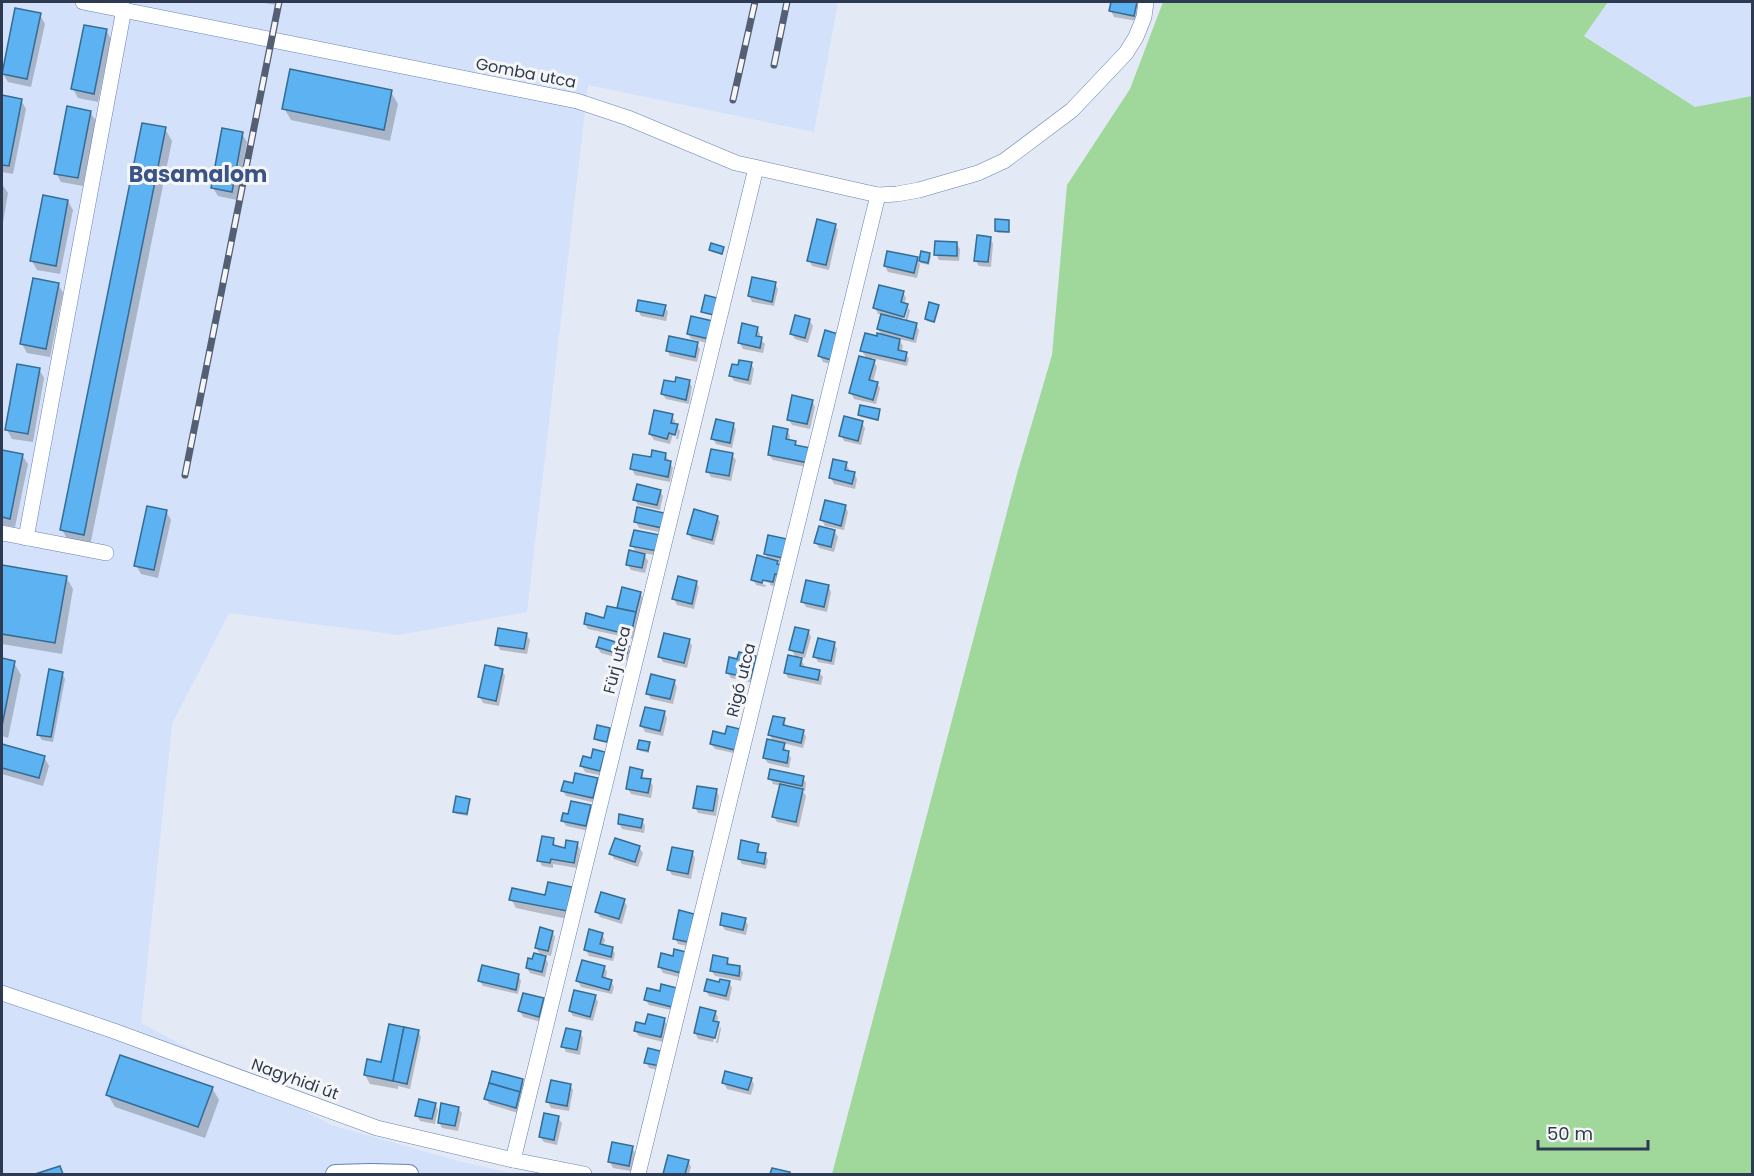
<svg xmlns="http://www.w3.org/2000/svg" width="1754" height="1176" viewBox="0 0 1754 1176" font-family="Poppins,sans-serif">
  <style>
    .built { fill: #d3e1fb }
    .green { fill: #a0d89c }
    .shadow { fill: #0003 }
    .building { fill: #5db2f1; stroke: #346c94; stroke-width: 1.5 }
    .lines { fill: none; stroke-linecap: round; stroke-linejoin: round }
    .minor-casing { stroke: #6681b6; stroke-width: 16 }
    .tertiary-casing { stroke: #6681b6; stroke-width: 20 }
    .minor { stroke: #fff; stroke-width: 15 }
    .tertiary { stroke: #fff; stroke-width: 18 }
    .rail-casing { stroke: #545f74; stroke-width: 7 }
    .rail { stroke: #f6f6f6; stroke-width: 4.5; stroke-dasharray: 14; stroke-linecap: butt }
    .labels { text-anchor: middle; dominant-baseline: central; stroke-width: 6; stroke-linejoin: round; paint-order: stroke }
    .street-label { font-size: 16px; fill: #2e3a51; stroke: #f6f6f6 }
    .district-label { font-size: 22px; font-weight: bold; fill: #3b5486; stroke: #f6f6f6 }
  </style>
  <rect width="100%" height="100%" fill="#e3e9f5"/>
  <g class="built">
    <polygon points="2,2 838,2 814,132 588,85 527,612 399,635 229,613 172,724 141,1023 331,1125 458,1161 516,1174 2,1174"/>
    <polygon points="1608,2 1752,2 1752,96 1695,108 1584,35"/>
  </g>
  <polygon class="green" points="1163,2 1608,2 1584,36 1695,107 1752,96 1752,1174 832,1174 1017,474 1052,355 1067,185 1130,89"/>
  <g class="shadow">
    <polygon points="258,2 277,2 277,5"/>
    <polygon points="1112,2 1136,2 1140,8 1137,21 1114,17 1111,11"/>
    <polygon points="40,15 45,24 31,87 8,82 3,74"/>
    <polygon points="106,30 111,39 98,102 78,98 73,89"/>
    <polygon points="391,92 398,104 390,141 291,120 284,108"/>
    <polygon points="2,97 21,100 26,109 13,174 2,172"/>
    <polygon points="90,112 96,121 83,186 61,182 56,173"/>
    <polygon points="165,129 172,141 90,546 69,542 62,530"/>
    <polygon points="242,134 247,142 237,200 218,196 213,188"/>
    <polygon points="2,184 8,193 2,229"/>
    <polygon points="68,201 73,210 60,274 37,270 32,261"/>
    <polygon points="1008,221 1009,233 998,233 996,231"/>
    <polygon points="835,225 838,230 829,270 812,266 809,260"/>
    <polygon points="990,238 993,244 991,267 979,266 975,260"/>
    <polygon points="956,243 960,249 959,261 939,260 936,254"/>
    <polygon points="723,248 723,255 712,252 710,250"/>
    <polygon points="923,253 931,256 929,265 920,263"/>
    <polygon points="917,259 920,264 917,278 888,272 885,266"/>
    <polygon points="58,284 63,293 50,357 27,353 22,344"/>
    <polygon points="775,284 778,289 774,306 752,302 749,296"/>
    <polygon points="903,292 906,298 904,304 908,307 905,307 901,324 904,324 908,308 910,310 907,322 916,325 919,330 916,343 899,339 903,346 901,353 906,354 909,359 907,366 872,358 877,367 873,382 877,383 880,388 876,404 854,399 851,393 867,359 862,351 882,336 878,329 882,315 878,314 875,308"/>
    <polygon points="938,306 939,308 935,323 927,321 926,319"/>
    <polygon points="665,307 668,312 666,321 641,316 638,310"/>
    <polygon points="692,317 711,344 691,339 688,333"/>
    <polygon points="809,320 813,326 808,343 795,339 792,334"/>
    <polygon points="757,328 760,334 759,338 765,344 763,353 743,349 740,343"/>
    <polygon points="826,332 834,365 823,362 820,356"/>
    <polygon points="697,344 700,349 697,362 670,356 667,350"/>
    <polygon points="751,364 754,369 751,385 734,381 731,376 739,367"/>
    <polygon points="39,369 44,378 33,442 12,439 7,430"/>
    <polygon points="689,381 692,387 689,404 666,399 662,394 676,384"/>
    <polygon points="812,401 815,407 810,429 792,425 789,420"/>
    <polygon points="879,410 878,421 861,417 859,415"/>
    <polygon points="672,416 675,421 674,425 678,428 675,428 670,444 654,440 650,434"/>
    <polygon points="862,423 865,428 861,445 844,441 841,435"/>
    <polygon points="733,424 736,430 732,448 716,444 713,439"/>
    <polygon points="678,428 680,431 678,439 676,439"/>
    <polygon points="787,430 790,436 789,441 795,442 811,468 773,460 769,455"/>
    <polygon points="2,451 22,455 28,464 15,527 2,525"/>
    <polygon points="665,454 673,468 670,482 635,475 632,469"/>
    <polygon points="732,455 736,460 731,481 711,477 708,472"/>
    <polygon points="846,464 849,469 849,472 854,473 857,479 855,489 834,484 831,478"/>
    <polygon points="660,491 663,496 660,510 638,505 635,500"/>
    <polygon points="845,506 848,512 844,530 825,526 822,520"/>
    <polygon points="166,511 171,520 158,578 141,574 136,565"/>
    <polygon points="663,514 664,533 639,528 636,522"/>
    <polygon points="717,517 720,522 714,545 692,539 689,534"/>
    <polygon points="834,531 838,537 834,552 819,548 816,543"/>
    <polygon points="769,537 786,563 777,561 783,572 776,587 770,585 770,583 755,579 755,582 766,585 765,587 756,585 753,579 769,560 765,554"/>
    <polygon points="662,542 659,556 643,553 648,561 645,573 631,570 627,564 637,554 632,545"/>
    <polygon points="2,566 66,577 73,589 62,654 2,644"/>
    <polygon points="696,582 699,587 694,609 677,605 674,599"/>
    <polygon points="828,586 831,592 827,612 806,607 803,602"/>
    <polygon points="623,589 640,593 643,598 634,639 588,629 585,624 605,619 619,610"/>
    <polygon points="808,631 811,637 805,658 799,656 804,665 804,668 819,672 823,677 821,685 788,678 785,672 796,658 791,649"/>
    <polygon points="526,634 530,640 527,654 500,650 497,644"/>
    <polygon points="689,640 692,646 687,668 663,662 660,657"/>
    <polygon points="834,643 837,649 834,665 818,662 815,656"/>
    <polygon points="597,647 628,647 631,653 629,661 601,653"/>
    <polygon points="755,657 759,663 754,683 731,678 727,672 739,661"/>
    <polygon points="2,660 14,663 21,675 8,738 2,736"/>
    <polygon points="502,670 505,676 499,706 483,703 480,697"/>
    <polygon points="62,673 65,679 53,742 42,740 38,734"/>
    <polygon points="674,681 677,687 673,704 651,699 648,694"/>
    <polygon points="664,712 667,718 663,736 645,732 642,726"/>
    <polygon points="784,720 787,728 803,731 806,737 803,748 783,743 787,752 791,758 789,768 768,763 764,758 773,742 770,735"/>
    <polygon points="609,729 610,732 608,743 597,741 596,738"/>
    <polygon points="726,736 738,754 715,749 711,744"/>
    <polygon points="649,743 649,753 640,751 638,749"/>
    <polygon points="2,745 44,757 49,766 43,786 2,774"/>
    <polygon points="604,753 607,759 603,776 585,772 582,766"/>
    <polygon points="642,771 644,780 650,781 653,786 651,798 631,794 628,789"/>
    <polygon points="770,778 803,778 806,783 805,791 802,790 806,796 799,827 777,822 774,816 781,786 773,784"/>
    <polygon points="597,780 600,785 596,803 566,796 563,791"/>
    <polygon points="716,790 719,796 716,816 698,813 695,807"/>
    <polygon points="469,800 468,816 456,814 455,811"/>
    <polygon points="590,806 593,812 589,831 566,826 563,821 569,815"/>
    <polygon points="642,820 645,826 644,833 622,829 619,823"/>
    <polygon points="553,839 556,847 566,849 577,844 580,849 577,868 553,864 553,868 542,866 539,860"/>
    <polygon points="758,845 760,854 765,855 768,860 766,869 742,864 739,859"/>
    <polygon points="639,847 643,853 638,867 614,859 611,853"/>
    <polygon points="692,852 695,858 691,879 672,875 669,870"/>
    <polygon points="571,889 576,898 572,920 516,908 511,899 547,896"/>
    <polygon points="624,901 627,906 622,924 600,917 597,912"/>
    <polygon points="680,912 691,947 678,944 675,938"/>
    <polygon points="745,920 748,925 746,935 725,930 722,925"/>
    <polygon points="552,932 555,937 551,956 543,954 548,963 545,977 530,973 527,968 542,957 536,948"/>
    <polygon points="602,934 605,940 603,946 612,948 615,954 613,961 589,956 586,950"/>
    <polygon points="674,958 683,978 663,973 660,967"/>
    <polygon points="727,959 730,965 740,968 743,973 741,981 715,976 711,970"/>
    <polygon points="604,967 607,972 605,980 611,981 614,987 612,994 581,987 578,981"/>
    <polygon points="518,975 521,981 518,994 483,986 480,981"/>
    <polygon points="729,982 732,988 729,1001 709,996 706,991 720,983"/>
    <polygon points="661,993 675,1011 649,1005 646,1000"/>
    <polygon points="595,996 598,1002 593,1021 573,1016 570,1011"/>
    <polygon points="543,999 546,1005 541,1022 523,1017 520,1011"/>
    <polygon points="715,1012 718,1017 717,1023 720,1026 717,1026 713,1042 698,1039 695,1033"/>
    <polygon points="664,1019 667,1025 663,1042 639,1036 635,1031"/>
    <polygon points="720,1026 721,1029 718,1043 716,1043"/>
    <polygon points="418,1031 421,1037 410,1089 398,1086 398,1089 370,1084 365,1075 383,1064"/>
    <polygon points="580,1032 583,1038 580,1055 566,1052 563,1046"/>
    <polygon points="649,1050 663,1071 649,1068 646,1062"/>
    <polygon points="751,1079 754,1084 751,1095 727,1089 724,1083"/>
    <polygon points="522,1080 526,1086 518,1113 489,1104 486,1098"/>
    <polygon points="570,1085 573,1090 569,1111 551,1108 548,1102"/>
    <polygon points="212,1088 219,1100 205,1138 115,1107 108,1095"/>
    <polygon points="435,1104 438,1110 435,1124 420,1121 417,1116"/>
    <polygon points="458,1108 462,1113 458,1131 442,1128 439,1122"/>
    <polygon points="558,1118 562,1123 557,1145 544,1142 540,1137"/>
    <polygon points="632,1147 635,1153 631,1171 613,1168 610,1162"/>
    <polygon points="669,1156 688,1161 691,1167 689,1174 664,1174"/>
  </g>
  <g class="building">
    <polygon points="1111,2 1137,2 1134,16 1109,11"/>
    <polygon points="15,8 41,13 27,79 2,74"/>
    <polygon points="84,25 107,29 94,94 71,89"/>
    <polygon points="290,69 392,90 384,130 282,109"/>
    <polygon points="2,95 22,99 9,166 2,165"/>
    <polygon points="67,106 91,111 78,178 54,174"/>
    <polygon points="142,123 166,127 84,535 60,530"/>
    <polygon points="222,128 243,132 232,192 211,188"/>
    <polygon points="43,195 68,200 56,266 30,261"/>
    <polygon points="817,219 836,224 826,265 807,261"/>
    <polygon points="995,219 1009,220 1009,232 995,231"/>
    <polygon points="977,235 991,237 988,262 974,261"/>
    <polygon points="935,241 957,242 957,256 934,255"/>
    <polygon points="711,243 724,247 722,254 709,250"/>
    <polygon points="887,251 918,257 914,273 884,266"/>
    <polygon points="921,251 930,253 928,263 919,261"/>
    <polygon points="752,277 776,282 772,302 748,296"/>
    <polygon points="33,278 59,283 46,349 20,344"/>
    <polygon points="879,285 904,291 901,302 908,304 904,317 873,308"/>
    <polygon points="705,295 717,298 714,315 701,312"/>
    <polygon points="638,300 666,305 663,316 636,311"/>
    <polygon points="929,302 939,305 934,322 925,319"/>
    <polygon points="881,314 917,323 913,339 877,329"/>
    <polygon points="795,315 810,319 805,338 790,334"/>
    <polygon points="691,316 713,321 709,339 687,334"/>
    <polygon points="742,323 758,327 756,336 762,337 760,348 738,343"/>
    <polygon points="825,330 838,334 831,360 818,356"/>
    <polygon points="865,333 877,336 877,333 900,339 898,350 907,352 905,361 860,351"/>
    <polygon points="669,336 698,342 695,357 666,351"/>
    <polygon points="859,356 875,360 869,380 878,382 873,400 849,393"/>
    <polygon points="739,360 752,362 748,380 729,376 732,364 738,365"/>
    <polygon points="17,364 40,368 28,434 5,430"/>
    <polygon points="676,377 690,380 686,400 661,394 664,380 675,382"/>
    <polygon points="792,395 813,400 807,424 787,420"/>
    <polygon points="860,405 880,409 878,420 858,415"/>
    <polygon points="654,410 673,414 671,423 678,424 675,435 669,433 667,439 649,434"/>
    <polygon points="844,416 863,421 858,441 839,436"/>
    <polygon points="716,419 734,423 730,443 711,439"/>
    <polygon points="773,426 788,429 786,439 796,441 795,445 811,448 809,463 768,455"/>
    <polygon points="711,449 733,453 729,476 706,472"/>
    <polygon points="2,450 23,454 10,519 2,517"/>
    <polygon points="652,450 666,453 665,460 671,461 668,477 630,469 633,454 651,457"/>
    <polygon points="833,459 847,462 845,470 855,472 852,484 829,478"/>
    <polygon points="637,484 661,490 657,505 633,500"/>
    <polygon points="825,500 846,505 841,526 820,520"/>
    <polygon points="147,506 167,510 154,570 134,566"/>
    <polygon points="637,507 664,513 662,528 634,522"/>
    <polygon points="694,509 718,516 712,540 687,534"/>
    <polygon points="819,526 835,530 831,547 814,543"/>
    <polygon points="634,530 660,535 657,551 630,546"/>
    <polygon points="768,535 787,539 783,558 764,554"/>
    <polygon points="629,550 645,554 642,568 626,565"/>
    <polygon points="757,555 778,561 777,564 781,565 779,575 775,574 773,582 763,580 762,583 751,580"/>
    <polygon points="2,565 67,576 55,643 2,634"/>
    <polygon points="678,576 697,581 692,604 672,599"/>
    <polygon points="806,580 829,585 824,607 801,602"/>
    <polygon points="622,587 641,592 636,612 617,608"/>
    <polygon points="607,606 636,612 631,635 584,624 586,613 604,618"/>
    <polygon points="795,627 809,630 803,653 789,650"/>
    <polygon points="498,628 527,633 524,649 495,645"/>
    <polygon points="664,633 690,639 684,663 658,657"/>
    <polygon points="599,637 629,646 626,656 596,647"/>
    <polygon points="818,638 835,642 831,661 813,657"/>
    <polygon points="739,652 756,656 751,678 726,673 729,657 737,659"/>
    <polygon points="788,655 802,658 800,666 820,670 818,680 784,673"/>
    <polygon points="2,658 15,661 2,726"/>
    <polygon points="485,665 503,669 496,701 478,697"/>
    <polygon points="49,669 63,672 51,737 37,735"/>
    <polygon points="651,674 675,680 670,699 646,694"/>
    <polygon points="645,707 665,711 660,731 640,726"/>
    <polygon points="773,716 785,718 783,725 804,730 801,743 768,735"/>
    <polygon points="597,725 610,728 607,742 594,739"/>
    <polygon points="727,726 740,729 735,750 710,744 713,731 725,734"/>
    <polygon points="767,739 785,743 783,750 789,751 787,763 763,758"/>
    <polygon points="639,740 650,742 648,751 637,749"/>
    <polygon points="2,744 45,756 39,778 2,768"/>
    <polygon points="593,749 605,752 600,771 580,766 583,756 591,758"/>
    <polygon points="630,767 643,770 641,778 651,779 648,793 626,789"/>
    <polygon points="770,769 804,776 802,786 768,779"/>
    <polygon points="575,773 598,778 593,798 561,791 564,781 573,783"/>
    <polygon points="780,784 803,789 796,822 772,817"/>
    <polygon points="697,786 717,789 713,811 693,808"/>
    <polygon points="456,796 470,799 467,814 453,812"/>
    <polygon points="571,801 591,805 586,826 561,821 563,813 568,814"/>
    <polygon points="619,814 643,819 641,828 618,824"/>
    <polygon points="542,836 554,838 553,845 565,848 566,840 578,842 574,863 551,859 550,863 537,861"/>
    <polygon points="615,838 640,846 635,862 609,854"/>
    <polygon points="741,840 759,844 757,852 766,853 764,864 738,859"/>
    <polygon points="672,847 693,851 688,874 667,870"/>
    <polygon points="548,882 572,887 567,911 509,900 512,888 545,895"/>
    <polygon points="601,892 625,899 619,919 595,912"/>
    <polygon points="679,910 694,914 688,942 673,939"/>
    <polygon points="722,913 746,918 743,930 720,925"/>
    <polygon points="540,927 553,931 548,951 535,948"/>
    <polygon points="589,929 603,933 600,944 613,947 611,957 584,950"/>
    <polygon points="674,949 686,952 681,973 658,967 661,953 673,956"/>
    <polygon points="534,953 546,956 542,972 526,968 528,958 532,959"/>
    <polygon points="713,955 728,958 727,964 740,966 739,976 710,971"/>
    <polygon points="582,960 605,966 602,977 612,980 609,990 576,981"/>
    <polygon points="482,965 519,974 516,990 478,981"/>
    <polygon points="707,979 719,982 720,979 730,981 726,996 704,991"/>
    <polygon points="661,984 677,988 672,1007 644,1000 647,988 660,991"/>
    <polygon points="574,990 596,995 590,1017 569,1011"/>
    <polygon points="523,993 544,998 539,1017 518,1011"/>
    <polygon points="700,1007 716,1011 713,1021 719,1022 715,1038 694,1033"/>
    <polygon points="648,1014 665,1018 661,1037 634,1031 636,1022 645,1024"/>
    <polygon points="389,1024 404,1027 393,1081 364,1075 367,1059 381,1062"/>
    <polygon points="404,1027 419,1030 407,1084 393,1081"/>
    <polygon points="566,1028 581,1031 577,1050 561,1047"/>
    <polygon points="648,1048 664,1052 660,1066 644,1063"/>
    <polygon points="120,1055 213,1087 198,1127 106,1095"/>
    <polygon points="492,1071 523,1079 520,1092 489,1083"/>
    <polygon points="725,1071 752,1078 748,1090 722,1083"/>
    <polygon points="551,1080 571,1084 567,1106 546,1102"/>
    <polygon points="489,1083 520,1092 516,1108 484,1099"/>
    <polygon points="419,1099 436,1103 432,1119 415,1116"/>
    <polygon points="441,1103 459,1107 455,1126 438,1123"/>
    <polygon points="544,1113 559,1116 554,1140 539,1137"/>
    <polygon points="612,1142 633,1146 629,1166 608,1162"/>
    <polygon points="668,1155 689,1160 685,1174 663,1174"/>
    <polygon points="60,1166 63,1174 35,1174"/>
    <polygon points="772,1168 790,1172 790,1174 770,1174"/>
  </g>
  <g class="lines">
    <g class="minor-casing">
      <g id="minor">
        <polyline points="83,2 577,101 628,118 736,163 878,195 897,194 919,190 978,173 1004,161 1072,110 1126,53 1136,37 1144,17 1146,2"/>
        <polyline points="2,533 106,553"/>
        <polyline points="26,538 124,9"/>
        <polyline points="2,993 114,1031 377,1128 513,1160 584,1174"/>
        <polyline points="513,1160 756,168"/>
        <polyline points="638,1174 878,195"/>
      </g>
    </g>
    <g class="tertiary-casing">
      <polyline id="tertiary" points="335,1174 371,1173 409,1174"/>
    </g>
    <use href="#minor" class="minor"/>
    <use href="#tertiary" class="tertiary"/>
    <g class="rail-casing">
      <g id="rail">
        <polyline points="774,65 787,2"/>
        <polyline points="733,100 755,2"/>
        <polyline points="185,475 279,2"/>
      </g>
    </g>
    <use href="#rail" class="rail"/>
  </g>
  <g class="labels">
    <g class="street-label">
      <text transform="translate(526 73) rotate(11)">Gomba utca</text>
      <text transform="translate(617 660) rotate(-76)">Fürj utca</text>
      <text transform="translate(741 680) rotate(-76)">Rigó utca</text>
      <text transform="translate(295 1079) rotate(20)">Nagyhidi út</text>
    </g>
    <g class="district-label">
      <text x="198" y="174">Basamalom</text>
    </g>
  </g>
  <rect width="1754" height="1176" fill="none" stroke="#2e3a51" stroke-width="6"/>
  <path d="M1538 1140v9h110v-9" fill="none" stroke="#2e3a51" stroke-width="3"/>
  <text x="1547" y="1140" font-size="18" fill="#2e3a51" stroke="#f6f6f6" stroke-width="4.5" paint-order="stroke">50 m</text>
</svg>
